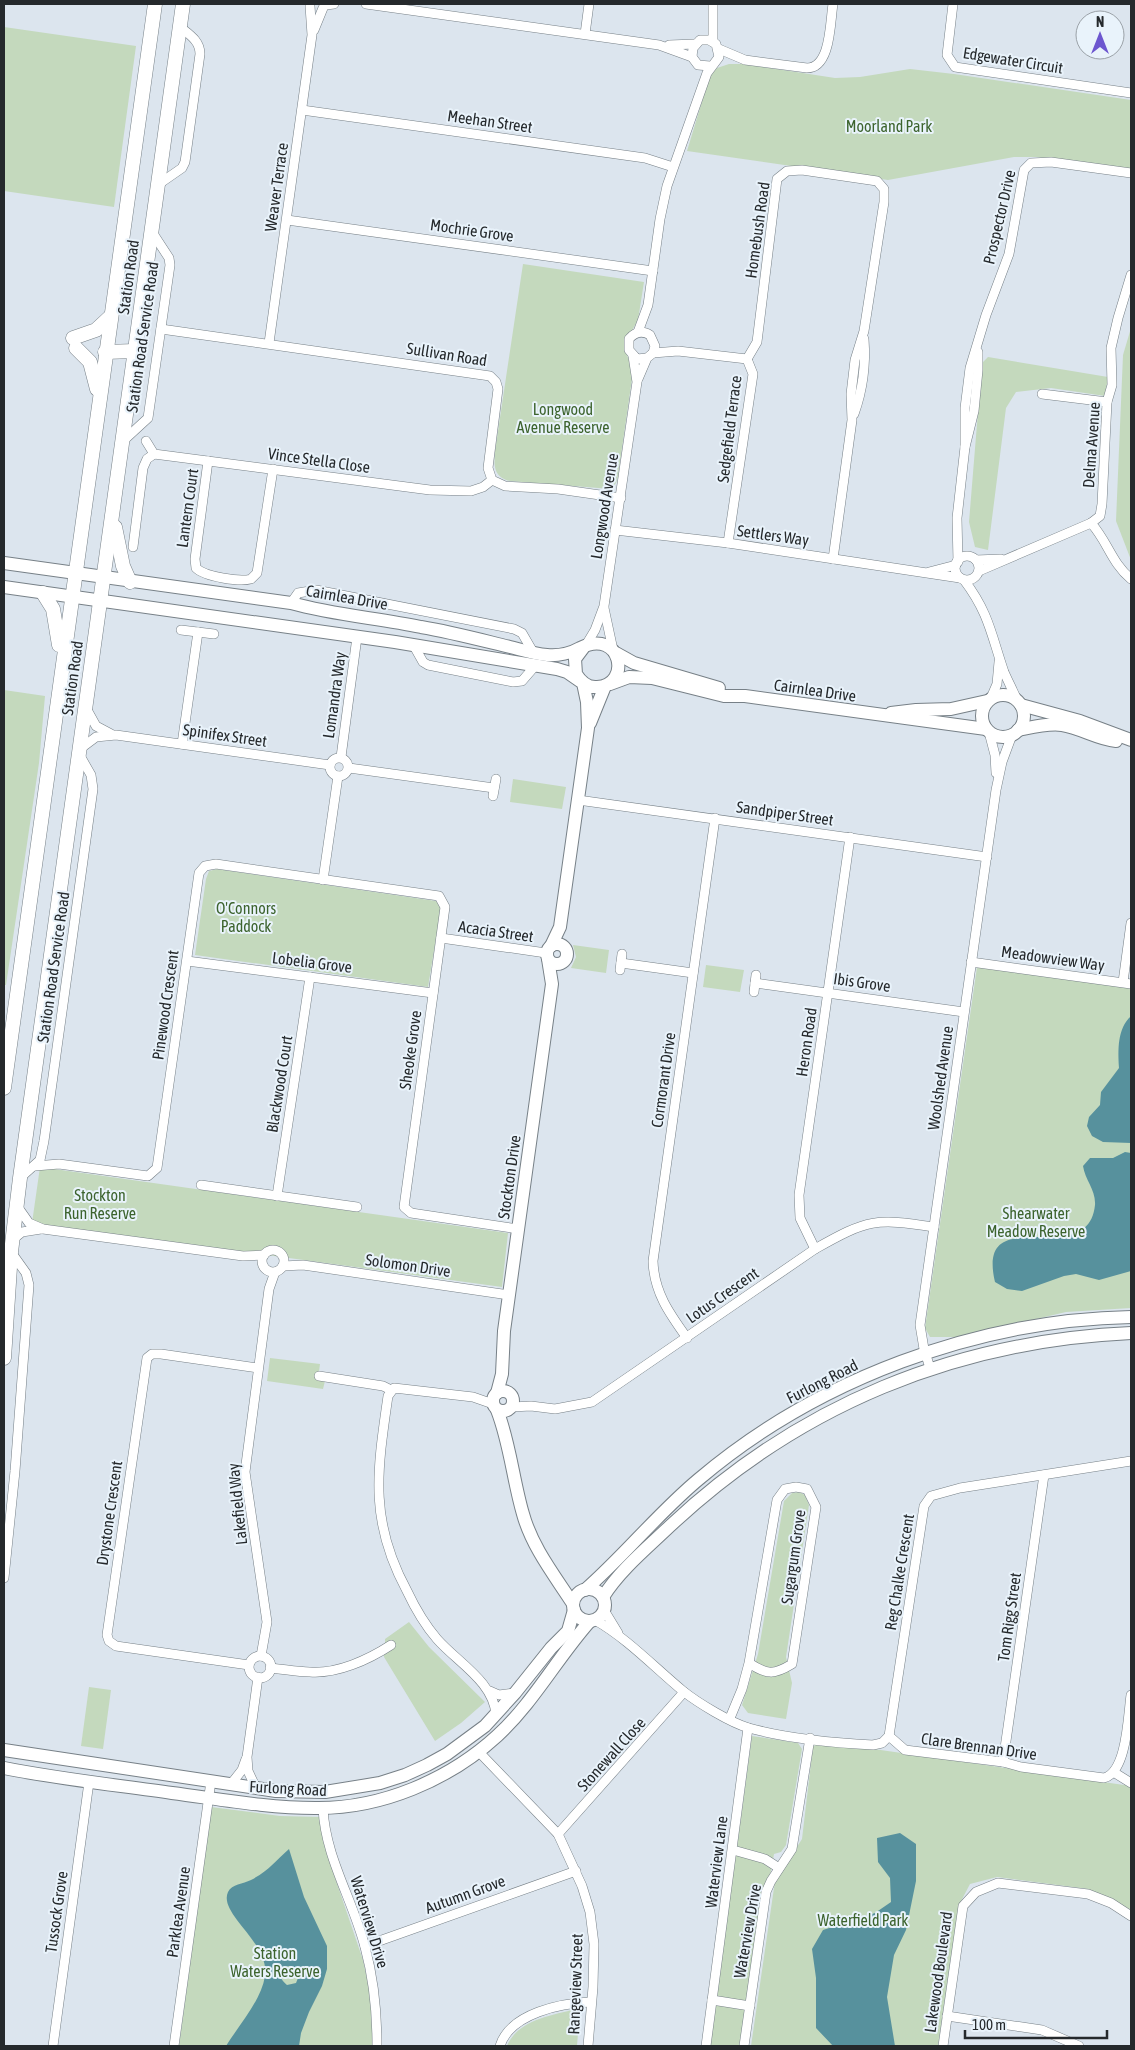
<svg xmlns="http://www.w3.org/2000/svg" width="1135" height="2050" viewBox="0 0 1135 2050" font-family="'Asap Condensed',sans-serif">
  <style>
    .green { fill: #c4d9bd }
    .water { fill: #57919d; fill-rule: evenodd }
    .lines { fill: none; stroke-linecap: round; stroke-linejoin: round }
    .street-casing { stroke: #778087; stroke-width: 10 }
    .secondary-casing { stroke: #778087; stroke-width: 14 }
    .primary-casing { stroke: #778087; stroke-width: 15 }
    .street { stroke: #fff; stroke-width: 9 }
    .secondary { stroke: #fff; stroke-width: 12 }
    .primary { stroke: #fff; stroke-width: 14 }
    .labels { text-anchor: middle; dominant-baseline: central; stroke-width: 4; stroke-linejoin: round; paint-order: stroke }
    .street-label { font-size: 16px; fill: #25292c; stroke: #e9f3fb }
    .park-label { font-size: 16px; fill: #3c632d; stroke: #e9f3fb }
  </style>
  <rect width="100%" height="100%" fill="#dce5ee"/>
  <g class="green">
    <polygon points="4,27 136,46 114,207 4,191"/>
    <polygon points="729,64 745,64 835,78 860,77 910,69 954,74 1131,100 1131,170 1036,157 1014,157 888,180 687,151 710,75 717,68"/>
    <path d="M523 264 644 282 638 320 630 334 625 349 631 366 632 379 618 476 616 483 611 489 510 481C493 477 494 465 495 451Z"/>
    <polygon points="1131,328 1131,560 1116,521 1123,355"/>
    <polygon points="988,357 1108,377 1105,396 1051,388 1016,392 1006,408 988,550 975,547 969,522 982,363"/>
    <polygon points="4,690 45,696 39,763 6,985 4,985"/>
    <polygon points="513,779 566,787 562,809 510,802"/>
    <polygon points="217,869 436,901 441,908 428,987 195,955 206,879 209,871"/>
    <polygon points="573,945 609,950 606,973 571,968 576,957"/>
    <polygon points="706,965 744,970 740,992 703,987"/>
    <polygon points="977,967 1131,988 1131,1308 1066,1312 959,1337 930,1337 925,1328"/>
    <polygon points="40,1167 508,1233 502,1287 32,1223"/>
    <polygon points="270,1358 320,1364 318,1379 325,1381 323,1389 267,1381"/>
    <polygon points="799,1492 805,1495 809,1505 786,1657 792,1683 786,1719 748,1713 742,1705 758,1654 784,1501 792,1493"/>
    <polygon points="409,1622 429,1647 485,1702 461,1723 435,1741 384,1657 384,1655 394,1648 385,1646 385,1639"/>
    <polygon points="89,1687 111,1690 103,1749 81,1746"/>
    <polygon points="752,1736 798,1743 802,1749 786,1845 781,1852 774,1854 739,2046 710,2046"/>
    <polygon points="825,1742 1131,1786 1131,1912 1088,1889 997,1877 970,1884 959,1905 938,2046 751,2046 775,1881 802,1839 813,1746"/>
    <polygon points="211,1807 280,1816 322,1817 329,1860 363,1960 371,1997 377,2046 179,2046"/>
    <path d="M580 2008 577 2046H507C518 2019 554 2015 580 2008Z"/>
  </g>
  <g class="water">
    <path d="M1131 1016V1143L1103 1142 1092 1136 1087 1126 1089 1117 1100 1105 1101 1092 1119 1068C1118 1050 1117 1029 1131 1016Z"/>
    <path d="M1125 1152 1131 1153V1271L1099 1280 1076 1274 1064 1276 1022 1291 1007 1289 995 1282C975 1197 1088 1273 1095 1205 1096 1190 1085 1180 1083 1166L1090 1158H1113Z"/>
    <polygon points="900,1833 916,1844 916,1881 906,1930 894,1955 887,1997 895,2046 833,2046 816,2028 816,1978 812,1949 823,1930 875,1913 891,1902 890,1878 878,1862 877,1838"/>
    <path d="M289 1849 304 1897 327 1946V1969L322 1986 309 2012 301 2033 299 2046H226C239 2025 261 2001 265 1976 270 1942 218 1914 228 1892 232 1884 243 1884 251 1880 270 1870 274 1862 289 1849ZM290 1966 296 1968 298 1978 296 1983 287 1985C281 1980 277 1974 284 1967Z"/>
  </g>
  <g class="lines">
    <g class="street-casing">
      <g id="street">
        <polyline points="366,4 659,45 692,57"/>
        <polyline points="713,4 713,42"/>
        <polyline points="953,4 947,55 955,67 1131,93"/>
        <polyline points="326,5 334,4"/>
        <polyline points="314,30 323,8"/>
        <polyline points="585,34 589,4"/>
        <polyline points="669,45 695,44"/>
        <path d="M719 49 745 60 807 68C831 68 830 22 833 4"/>
        <polyline points="302,110 645,158 673,167"/>
        <path d="M159 184 182 168 185 162 200 54C200 41 190 35 180 27"/>
        <polyline points="287,220 653,271"/>
        <polyline points="161,329 490,376 496,382 498,389 488,468 492,480 505,486 558,489 621,498"/>
        <polyline points="638,332 648,305 660,219 667,186 707,73 719,57 716,44 709,40 700,40 693,48 692,57 698,65 710,66"/>
        <polyline points="269,343 312,35 310,6"/>
        <polyline points="653,353 678,351 747,359 753,374 728,543"/>
        <polyline points="747,359 757,342 777,179 787,171 802,170 877,181 884,189 884,202 864,331 855,360 851,394 852,420 833,559"/>
        <path d="M638 379 647 358 653 353 655 346 650 335C642 330 635 332 629 339V350L637 359 647 358"/>
        <polyline points="1042,394 1107,402"/>
        <path d="M854 414C863 389 866 365 864 339"/>
        <polyline points="123,441 148,418 170,265 169,258 152,232"/>
        <polyline points="146,441 154,454 430,490 471,491 483,487 492,480"/>
        <polyline points="965,447 965,408 970,368 986,315 1009,254 1024,170 1031,163 1051,162 1131,173"/>
        <path d="M208 461 195 559 196 568C205 577 240 582 251 579L257 573 273 469"/>
        <path d="M1091 523C1108 542 1111 562 1131 579"/>
        <polyline points="615,530 728,543 960,578"/>
        <polyline points="133,547 143,468 147,459 154,454"/>
        <circle cx="967" cy="568" r="12"/>
        <polyline points="976,560 1001,559"/>
        <polyline points="958,562 957,518 965,447 974,411 978,370 978,352"/>
        <polyline points="979,571 1091,523 1100,516 1102,504 1107,402 1112,385 1111,348 1118,318 1131,275"/>
        <polyline points="929,572 956,565"/>
        <path d="M964 580C989 613 991 634 1004 672 1008 681 1013 691 1017 700"/>
        <polyline points="291,603 298,593 316,590 514,629 522,633 533,652"/>
        <polyline points="604,608 613,650"/>
        <polyline points="181,630 214,634"/>
        <polyline points="586,645 595,630 604,606 637,382 633,356"/>
        <polyline points="414,646 423,662 428,665 513,682 522,681 535,666"/>
        <polyline points="991,698 997,684 999,662"/>
        <polyline points="86,708 96,726 111,734"/>
        <polyline points="989,732 995,755 996,773"/>
        <polyline points="182,744 198,632"/>
        <polyline points="80,749 96,737 116,735 330,765"/>
        <polyline points="341,757 357,637"/>
        <circle cx="339" cy="767" r="9"/>
        <polyline points="349,768 494,788"/>
        <polyline points="493,796 496,779"/>
        <polyline points="578,800 987,857"/>
        <polyline points="323,880 338,776"/>
        <polyline points="441,938 546,953"/>
        <polyline points="187,961 433,993"/>
        <polyline points="971,962 1131,984"/>
        <polyline points="621,963 693,973"/>
        <polyline points="620,970 622,954"/>
        <polyline points="1123,982 1131,923"/>
        <polyline points="755,983 964,1012"/>
        <polyline points="754,992 756,975"/>
        <polyline points="35,1166 59,1164 148,1176 157,1168 199,873 205,866 216,864 439,896 445,907 404,1207 411,1213 518,1229"/>
        <polyline points="20,1178 40,1160 44,1141 93,789 91,775 79,754"/>
        <polyline points="201,1185 357,1207"/>
        <polyline points="277,1196 310,977"/>
        <polyline points="17,1206 29,1223 43,1229 243,1256 264,1255"/>
        <polyline points="12,1240 22,1232 41,1229"/>
        <polyline points="815,1249 800,1218 799,1195 850,837"/>
        <circle cx="273" cy="1261" r="11"/>
        <polyline points="283,1266 303,1265 509,1295"/>
        <path d="M687 1338C669 1313 654 1292 653 1261L715 818"/>
        <polyline points="930,1368 924,1349 920,1325 996,790 1002,762 1012,735"/>
        <polyline points="319,1376 383,1386 391,1390"/>
        <path d="M493 1404 473 1397 394 1388 388 1396C377 1472 369 1521 407 1591 415 1608 425 1625 437 1639 457 1662 494 1682 496 1715"/>
        <path d="M512 1407 531 1406 555 1409 592 1402 815 1249C868 1219 875 1218 934 1227"/>
        <polyline points="4,1578 15,1471 29,1285 26,1273 11,1252"/>
        <polyline points="604,1610 618,1633"/>
        <path d="M595 1620C628 1639 654 1667 683 1691 698 1703 731 1723 749 1728 785 1738 836 1743 873 1745L882 1743 889 1736 905 1750 1003 1762 1021 1767 1104 1778C1127 1772 1128 1716 1131 1695"/>
        <polyline points="261,1656 267,1622 245,1472 269,1289 275,1272"/>
        <circle cx="260" cy="1667" r="11"/>
        <polyline points="249,1665 116,1646 109,1641 107,1635 147,1358 152,1354 161,1354 258,1368"/>
        <path d="M270 1668C283 1669 297 1672 310 1672 337 1674 368 1660 391 1645"/>
        <polyline points="490,1691 499,1695 515,1693"/>
        <path d="M730 1718 742 1689 749 1663 777 1500 785 1489 796 1487 807 1489 816 1507 792 1664C774 1675 767 1675 749 1663"/>
        <polyline points="889,1736 924,1506 931,1496 960,1488 1131,1461"/>
        <polyline points="478,1751 558,1834 582,1886 590,1912 594,1944 593,1987 588,2046"/>
        <polyline points="1003,1762 1044,1475"/>
        <polyline points="1115,1773 1131,1783"/>
        <polyline points="231,1784 242,1770 246,1759"/>
        <polyline points="256,1788 248,1771 247,1757 258,1677"/>
        <path d="M323 1808C325 1857 353 1900 365 1947 374 1980 377 2012 377 2046"/>
        <polyline points="558,1834 684,1692"/>
        <polyline points="733,1850 765,1859 779,1868"/>
        <polyline points="365,1946 576,1871"/>
        <polyline points="712,2000 750,2006"/>
        <polyline points="947,2016 1042,2030 1079,2046"/>
        <polyline points="53,2046 89,1782"/>
        <polyline points="174,2046 211,1781"/>
        <path d="M500 2046C510 2013 562 2003 591 2002"/>
        <polyline points="706,2046 748,1728"/>
        <polyline points="744,2046 766,1892 771,1881 792,1849 810,1738"/>
        <polyline points="943,2046 963,1906 976,1892 998,1883 1088,1894 1111,1903 1131,1916"/>
      </g>
    </g>
    <g class="secondary-casing">
      <g id="secondary">
        <path d="M4 563 291 603C334 615 378 618 421 627 451 632 481 640 510 647 522 650 535 654 547 655 558 656 571 653 580 648 622 627 632 686 597 687 587 688 581 682 576 674L575 659 584 647"/>
        <polyline points="4,587 395,642 557,669 567,672 580,681"/>
        <polyline points="616,653 634,663 719,688"/>
        <polyline points="610,684 629,677 652,678 724,696 745,696 986,729"/>
        <circle cx="1003" cy="716" r="21"/>
        <polyline points="1021,705 1080,721 1131,740"/>
        <polyline points="891,713 916,710 951,709 987,701"/>
        <polyline points="590,723 605,686"/>
        <path d="M1018 730C1033 727 1048 723 1062 725 1081 728 1097 739 1116 741"/>
        <circle cx="557" cy="954" r="10"/>
        <polyline points="551,946 560,927 588,728 587,702 583,683"/>
        <circle cx="503" cy="1401" r="10"/>
        <polyline points="497,1393 502,1374 504,1331 552,984 548,959"/>
        <path d="M497 1410C510 1443 513 1480 523 1514 532 1547 555 1576 573 1604"/>
        <circle cx="589" cy="1605" r="16"/>
        <path d="M585 1590C625 1555 658 1513 699 1479 817 1379 977 1320 1131 1317"/>
        <path d="M603 1597C620 1570 647 1548 670 1526 799 1405 955 1341 1131 1333"/>
        <polyline points="4,1750 276,1791 325,1792 380,1783 405,1775 427,1765 447,1754 485,1726 515,1693 551,1648 568,1631 574,1610"/>
        <path d="M4 1768C59 1779 116 1785 172 1793 219 1799 267 1808 315 1808 381 1809 449 1780 497 1736 534 1702 557 1658 590 1621"/>
      </g>
    </g>
    <g class="primary-casing">
      <g id="primary">
        <polyline points="73,338 96,330 110,317"/>
        <polyline points="76,348 90,362 97,389"/>
        <polyline points="105,352 135,351"/>
        <polyline points="115,527 123,566 130,582"/>
        <polyline points="43,593 53,609 59,645"/>
        <polyline points="4,1088 155,4"/>
        <polyline points="4,1358 11,1252 20,1178 183,4"/>
      </g>
    </g>
    <use href="#street" class="street"/>
    <use href="#secondary" class="secondary"/>
    <use href="#primary" class="primary"/>
  </g>
  <g class="labels">
    <g class="street-label">
      <text transform="translate(1013 60) rotate(9)">Edgewater Circuit</text>
      <text transform="translate(490 121) rotate(8)">Meehan Street</text>
      <text transform="translate(276 187) rotate(-82)">Weaver Terrace</text>
      <text transform="translate(999 217) rotate(-77)">Prospector Drive</text>
      <text transform="translate(472 230) rotate(8)">Mochrie Grove</text>
      <text transform="translate(757 230) rotate(-82)">Homebush Road</text>
      <text transform="translate(128 277) rotate(-82)">Station Road</text>
      <text transform="translate(142 337) rotate(-82)">Station Road Service Road</text>
      <text transform="translate(447 354) rotate(9)">Sullivan Road</text>
      <text transform="translate(729 429) rotate(-83)">Sedgefield Terrace</text>
      <text transform="translate(1091 445) rotate(-86)">Delma Avenue</text>
      <text transform="translate(319 460) rotate(8)">Vince Stella Close</text>
      <text transform="translate(604 506) rotate(-81)">Longwood Avenue</text>
      <text transform="translate(187 508) rotate(-82)">Lantern Court</text>
      <text transform="translate(773 535) rotate(8)">Settlers Way</text>
      <text transform="translate(347 597) rotate(10)">Cairnlea Drive</text>
      <text transform="translate(72 678) rotate(-82)">Station Road</text>
      <text transform="translate(815 690) rotate(8)">Cairnlea Drive</text>
      <text transform="translate(334 695) rotate(-82)">Lomandra Way</text>
      <text transform="translate(225 735) rotate(8)">Spinifex Street</text>
      <text transform="translate(785 813) rotate(8)">Sandpiper Street</text>
      <text transform="translate(496 931) rotate(8)">Acacia Street</text>
      <text transform="translate(1053 958) rotate(8)">Meadowview Way</text>
      <text transform="translate(312 962) rotate(7)">Lobelia Grove</text>
      <text transform="translate(53 967) rotate(-82)">Station Road Service Road</text>
      <text transform="translate(862 982) rotate(8)">Ibis Grove</text>
      <text transform="translate(165 1005) rotate(-82)">Pinewood Crescent</text>
      <text transform="translate(806 1042) rotate(-82)">Heron Road</text>
      <text transform="translate(410 1050) rotate(-82)">Sheoke Grove</text>
      <text transform="translate(940 1078) rotate(-82)">Woolshed Avenue</text>
      <text transform="translate(663 1080) rotate(-82)">Cormorant Drive</text>
      <text transform="translate(279 1084) rotate(-81)">Blackwood Court</text>
      <text transform="translate(509 1177) rotate(-82)">Stockton Drive</text>
      <text transform="translate(408 1265) rotate(8)">Solomon Drive</text>
      <text transform="translate(722 1295) rotate(-35)">Lotus Crescent</text>
      <text transform="translate(822 1381) rotate(-27)">Furlong Road</text>
      <text transform="translate(237 1504) rotate(-96)">Lakefield Way</text>
      <text transform="translate(109 1513) rotate(-82)">Drystone Crescent</text>
      <text transform="translate(793 1557) rotate(-82)">Sugargum Grove</text>
      <text transform="translate(899 1572) rotate(-81)">Reg Chalke Crescent</text>
      <text transform="translate(1009 1617) rotate(-82)">Tom Rigg Street</text>
      <text transform="translate(979 1746) rotate(8)">Clare Brennan Drive</text>
      <text transform="translate(611 1754) rotate(-48)">Stonewall Close</text>
      <text transform="translate(288 1788) rotate(3)">Furlong Road</text>
      <text transform="translate(716 1862) rotate(-83)">Waterview Lane</text>
      <text transform="translate(465 1894) rotate(-20)">Autumn Grove</text>
      <text transform="translate(56 1912) rotate(-82)">Tussock Grove</text>
      <text transform="translate(178 1912) rotate(-82)">Parklea Avenue</text>
      <text transform="translate(370 1922) rotate(73)">Waterview Drive</text>
      <text transform="translate(747 1931) rotate(-80)">Waterview Drive</text>
      <text transform="translate(938 1972) rotate(-82)">Lakewood Boulevard</text>
      <text transform="translate(575 1984) rotate(-88)">Rangeview Street</text>
    </g>
    <g class="park-label">
      <text x="889" y="126">Moorland Park</text>
      <text x="563" y="409">Longwood<tspan x="563" dy="18">Avenue Reserve</tspan></text>
      <text x="246" y="908">O'Connors<tspan x="246" dy="18">Paddock</tspan></text>
      <text x="100" y="1195">Stockton<tspan x="100" dy="18">Run Reserve</tspan></text>
      <text x="1036" y="1213">Shearwater<tspan x="1036" dy="18">Meadow Reserve</tspan></text>
      <text x="863" y="1920">Waterfield Park</text>
      <text x="275" y="1953">Station<tspan x="275" dy="18">Waters Reserve</tspan></text>
    </g>
  </g>
  <rect width="1135" height="2050" fill="none" stroke="#25292c" stroke-width="10"/>
  <g transform="translate(1100 35)"><circle r="24" fill="#e9f3fb" stroke="#9ba2a8"/>
  <path d="M0-4L9 19L0 12L-9 19Z" fill="#6c56cf"/>
  <text y="-8" font-size="14" font-weight="bold" text-anchor="middle" fill="#25292c">N</text>
  </g>
  <path d="M965 2030v8h142v-8" fill="none" stroke="#25292c" stroke-width="2.5"/>
  <text x="972" y="2030" font-size="15" fill="#25292c" stroke="#e9f3fb" stroke-width="4" paint-order="stroke">100 m</text>
</svg>
